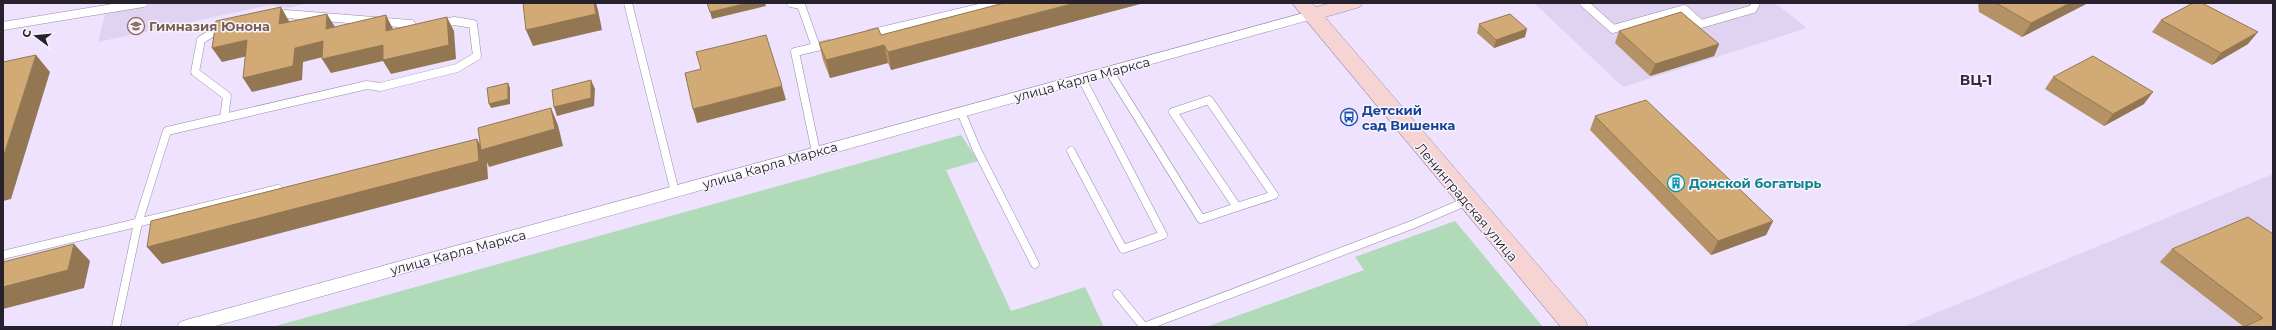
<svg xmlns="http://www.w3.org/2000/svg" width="2276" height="330" viewBox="0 0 2276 330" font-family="Montserrat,sans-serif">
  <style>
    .built { fill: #e0d3f2 }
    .green { fill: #b0dab8 }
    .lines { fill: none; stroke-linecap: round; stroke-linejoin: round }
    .lane-casing { stroke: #998baa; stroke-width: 9 }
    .street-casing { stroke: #998baa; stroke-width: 1 }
    .secondary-casing { stroke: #998baa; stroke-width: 1 }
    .lane { stroke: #fff; stroke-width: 8 }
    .street { fill: #fff; fill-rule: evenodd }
    .secondary { fill: #f5d4d3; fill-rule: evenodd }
    .wall { fill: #b59265 }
    .shaded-wall { fill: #937752 }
    .building { fill: #d2aa75; stroke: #937752 }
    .labels { text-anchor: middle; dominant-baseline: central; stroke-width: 3; stroke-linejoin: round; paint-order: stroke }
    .education-label { font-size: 13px; font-weight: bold; fill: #785e54; stroke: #f7f4fb; text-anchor: start }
    .street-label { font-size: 13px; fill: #26212d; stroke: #f7f4fb }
    .transit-label { font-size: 13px; font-weight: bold; fill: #164399; stroke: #f7f4fb; text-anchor: start }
    .culture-label { font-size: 13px; font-weight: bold; fill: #0d838f; stroke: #f7f4fb; text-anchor: start }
    .neighbourhood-label { font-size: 14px; font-weight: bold; fill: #342842; stroke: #f7f4fb }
  </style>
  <rect width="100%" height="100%" fill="#eee2fe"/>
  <g class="built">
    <polygon points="108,3 309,3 288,8 270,5 98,42"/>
    <polygon points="1534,3 1775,3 1807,28 1623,87"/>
    <polygon points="2273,174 2273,327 1902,327"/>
  </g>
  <g class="green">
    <polygon points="961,135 978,161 946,170 1011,311 1085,287 1104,327 272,327"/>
    <polygon points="1455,221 1543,327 1206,327 1364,270 1355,257"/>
  </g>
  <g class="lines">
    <g class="lane-casing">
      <g id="lane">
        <polyline points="628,3 675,192"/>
        <polyline points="791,3 801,5 816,47"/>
        <polyline points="1584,3 1613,29 1684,9 1701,24 1753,9 1756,3"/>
        <polyline points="276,16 286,14 411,24 411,31 416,30"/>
        <polyline points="3,26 143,3"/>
        <polyline points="223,26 201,40 195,72 227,96 224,118"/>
        <polyline points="869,34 1000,3"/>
        <polyline points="1109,71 1201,219 1237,207"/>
        <polygon points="1209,100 1274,195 1237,207 1173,112"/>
        <polyline points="961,112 977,150 1035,264"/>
        <polyline points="1071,151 1123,249 1163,235 1082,79"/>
        <polyline points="816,152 795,52 829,44"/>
        <polyline points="3,255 278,189"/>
        <polyline points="1117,294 1144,327 1414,224 1467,201"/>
        <polyline points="116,327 138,223 167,131 367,85 380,87 457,68 477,56 473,24 454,21 441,24"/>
      </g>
    </g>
    <g class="street-casing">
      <polygon id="street" points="1311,11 1318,15 1316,18 212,327 177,327 180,322 186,320"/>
    </g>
    <g class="secondary-casing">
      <polygon id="secondary" points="1292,3 1312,3 1316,7 1332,3 1363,3 1360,7 1325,17 1585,320 1588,327 1561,327"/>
    </g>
    <use href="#lane" class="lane"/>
    <use href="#street" class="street"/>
    <use href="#secondary" class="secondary"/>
  </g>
  <g class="wall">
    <polygon points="1978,3 2088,3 2022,37 1979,12"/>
    <polygon points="1140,4 891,70 888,63 830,78 823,60 819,43"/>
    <polygon points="2161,20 2248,44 2212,65 2152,32"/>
    <polygon points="1479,24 1525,37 1494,48 1477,33"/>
    <polygon points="1619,31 1719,44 1714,56 1650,76 1615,43"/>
    <polygon points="2053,77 2144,104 2104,126 2045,89"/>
    <polygon points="1595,116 1773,221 1766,235 1711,255 1590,130"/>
    <polygon points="2273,234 2273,327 2244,327 2160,262 2172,249"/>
  </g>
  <g class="shaded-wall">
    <polygon points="594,3 596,3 598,10 602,30 533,46 526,30"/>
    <polygon points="748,3 765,3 766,6 712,19 710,12"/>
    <polygon points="1075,3 1140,3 1140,4 891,70 888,52"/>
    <polygon points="2070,3 2088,3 2022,37 2031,23"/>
    <polygon points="281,7 289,21 287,38 279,24"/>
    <polygon points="327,14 335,27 326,29"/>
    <polygon points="386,15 393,29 386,31"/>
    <polygon points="447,17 454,31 456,59 391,74 383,61 331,73 322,59"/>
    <polygon points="1527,29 1525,37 1494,48 1496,40"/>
    <polygon points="2258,32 2248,44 2212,65 2221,53"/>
    <polygon points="247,40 256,54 222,62 212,48"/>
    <polygon points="323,41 331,55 303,62 302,80 252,92 243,78 295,48"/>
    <polygon points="1719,44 1714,56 1650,76 1655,64"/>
    <polygon points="884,45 888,63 830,78 826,60"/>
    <polygon points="36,55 50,72 11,199 3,201 3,158"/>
    <polygon points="591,80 595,89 594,106 557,116 554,107"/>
    <polygon points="508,83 510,88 510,104 491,108 489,104"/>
    <polygon points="782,86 786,100 697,123 693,109"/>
    <polygon points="2153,92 2144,104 2104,126 2113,114"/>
    <polygon points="551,108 558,125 563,146 489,167 487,162 488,179 162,264 147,247 477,139 483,149"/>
    <polygon points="1773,221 1766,235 1711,255 1718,241"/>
    <polygon points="74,244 90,261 84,288 3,309 3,287"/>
  </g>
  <g class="building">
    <polygon points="523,3 594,3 596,14 526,30"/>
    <polygon points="707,3 748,3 710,12"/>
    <polygon points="1004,3 1075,3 888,52 884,45 826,60 819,43 878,28 881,35"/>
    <polygon points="1996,3 2070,3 2031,23"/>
    <polygon points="2193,3 2202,3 2258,32 2221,53 2161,20"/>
    <polygon points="281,7 279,24 327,14 326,29 386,15 386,31 447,17 449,45 383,60 383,45 322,59 323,41 295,48 293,66 243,78 247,40 212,48 216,21"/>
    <polygon points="1681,12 1719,44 1655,64 1619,31"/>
    <polygon points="1510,14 1527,29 1496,40 1479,24"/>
    <polygon points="766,35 782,86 693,109 685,73 701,69 696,52"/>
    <polygon points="36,55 3,158 3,62"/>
    <polygon points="2093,56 2153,92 2113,114 2053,77"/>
    <polygon points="591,80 591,98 554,107 552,90"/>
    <polygon points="508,83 508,99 489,104 487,88"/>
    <polygon points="1646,100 1773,221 1718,241 1595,116"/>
    <polygon points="551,108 555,129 481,150 478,128"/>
    <polygon points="477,139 479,161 147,247 151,221"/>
    <polygon points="2248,217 2273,234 2273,327 2244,327 2263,318 2172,249"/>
    <polygon points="74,244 68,270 3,287 3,262"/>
  </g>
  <defs>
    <g id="school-ring" transform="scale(0.9)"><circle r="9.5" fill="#f7f4fb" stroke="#8d6e63" stroke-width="1.5"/><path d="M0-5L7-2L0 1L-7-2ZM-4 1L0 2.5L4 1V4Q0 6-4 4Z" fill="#8d6e63"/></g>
    <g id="bus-ring" transform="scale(0.9)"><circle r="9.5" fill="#f7f4fb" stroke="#1a4fb4" stroke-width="1.5"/><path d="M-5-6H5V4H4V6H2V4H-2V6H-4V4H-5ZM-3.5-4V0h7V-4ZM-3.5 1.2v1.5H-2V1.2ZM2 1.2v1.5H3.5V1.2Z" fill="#1a4fb4"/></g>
    <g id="building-ring" transform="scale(0.9)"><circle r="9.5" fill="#f7f4fb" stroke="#0f9aa8" stroke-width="1.5"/><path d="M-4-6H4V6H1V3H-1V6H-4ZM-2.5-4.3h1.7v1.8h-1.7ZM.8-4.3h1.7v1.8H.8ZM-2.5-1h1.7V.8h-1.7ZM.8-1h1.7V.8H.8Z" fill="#0f9aa8"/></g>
  </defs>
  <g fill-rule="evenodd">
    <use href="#school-ring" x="136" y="26"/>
    <use href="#bus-ring" x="1349" y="117"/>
    <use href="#building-ring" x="1676" y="183"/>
  </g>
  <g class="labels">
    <g class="education-label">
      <text x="149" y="26">Гимназия Юнона</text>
    </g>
    <g class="street-label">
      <text transform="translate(1082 79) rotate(-15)">улица Карла Маркса</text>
      <text transform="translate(770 165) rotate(-16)">улица Карла Маркса</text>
      <text transform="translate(1467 202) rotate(50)">Ленинградская улица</text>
      <text transform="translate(458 252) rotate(-15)">улица Карла Маркса</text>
    </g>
    <g class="transit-label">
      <text x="1362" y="110">Детский<tspan x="1362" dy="15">сад Вишенка</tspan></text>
    </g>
    <g class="culture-label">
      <text x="1689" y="183">Донской богатырь</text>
    </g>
    <g class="neighbourhood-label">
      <text x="1976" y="80">ВЦ-1</text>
    </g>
  </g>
  <rect width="2276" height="330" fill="none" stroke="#26212d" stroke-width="8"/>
  <g transform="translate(36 36) rotate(286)" stroke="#f7f4fb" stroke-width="3" paint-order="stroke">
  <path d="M0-3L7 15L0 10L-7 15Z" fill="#26212d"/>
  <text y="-6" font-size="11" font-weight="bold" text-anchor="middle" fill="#26212d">С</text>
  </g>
</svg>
